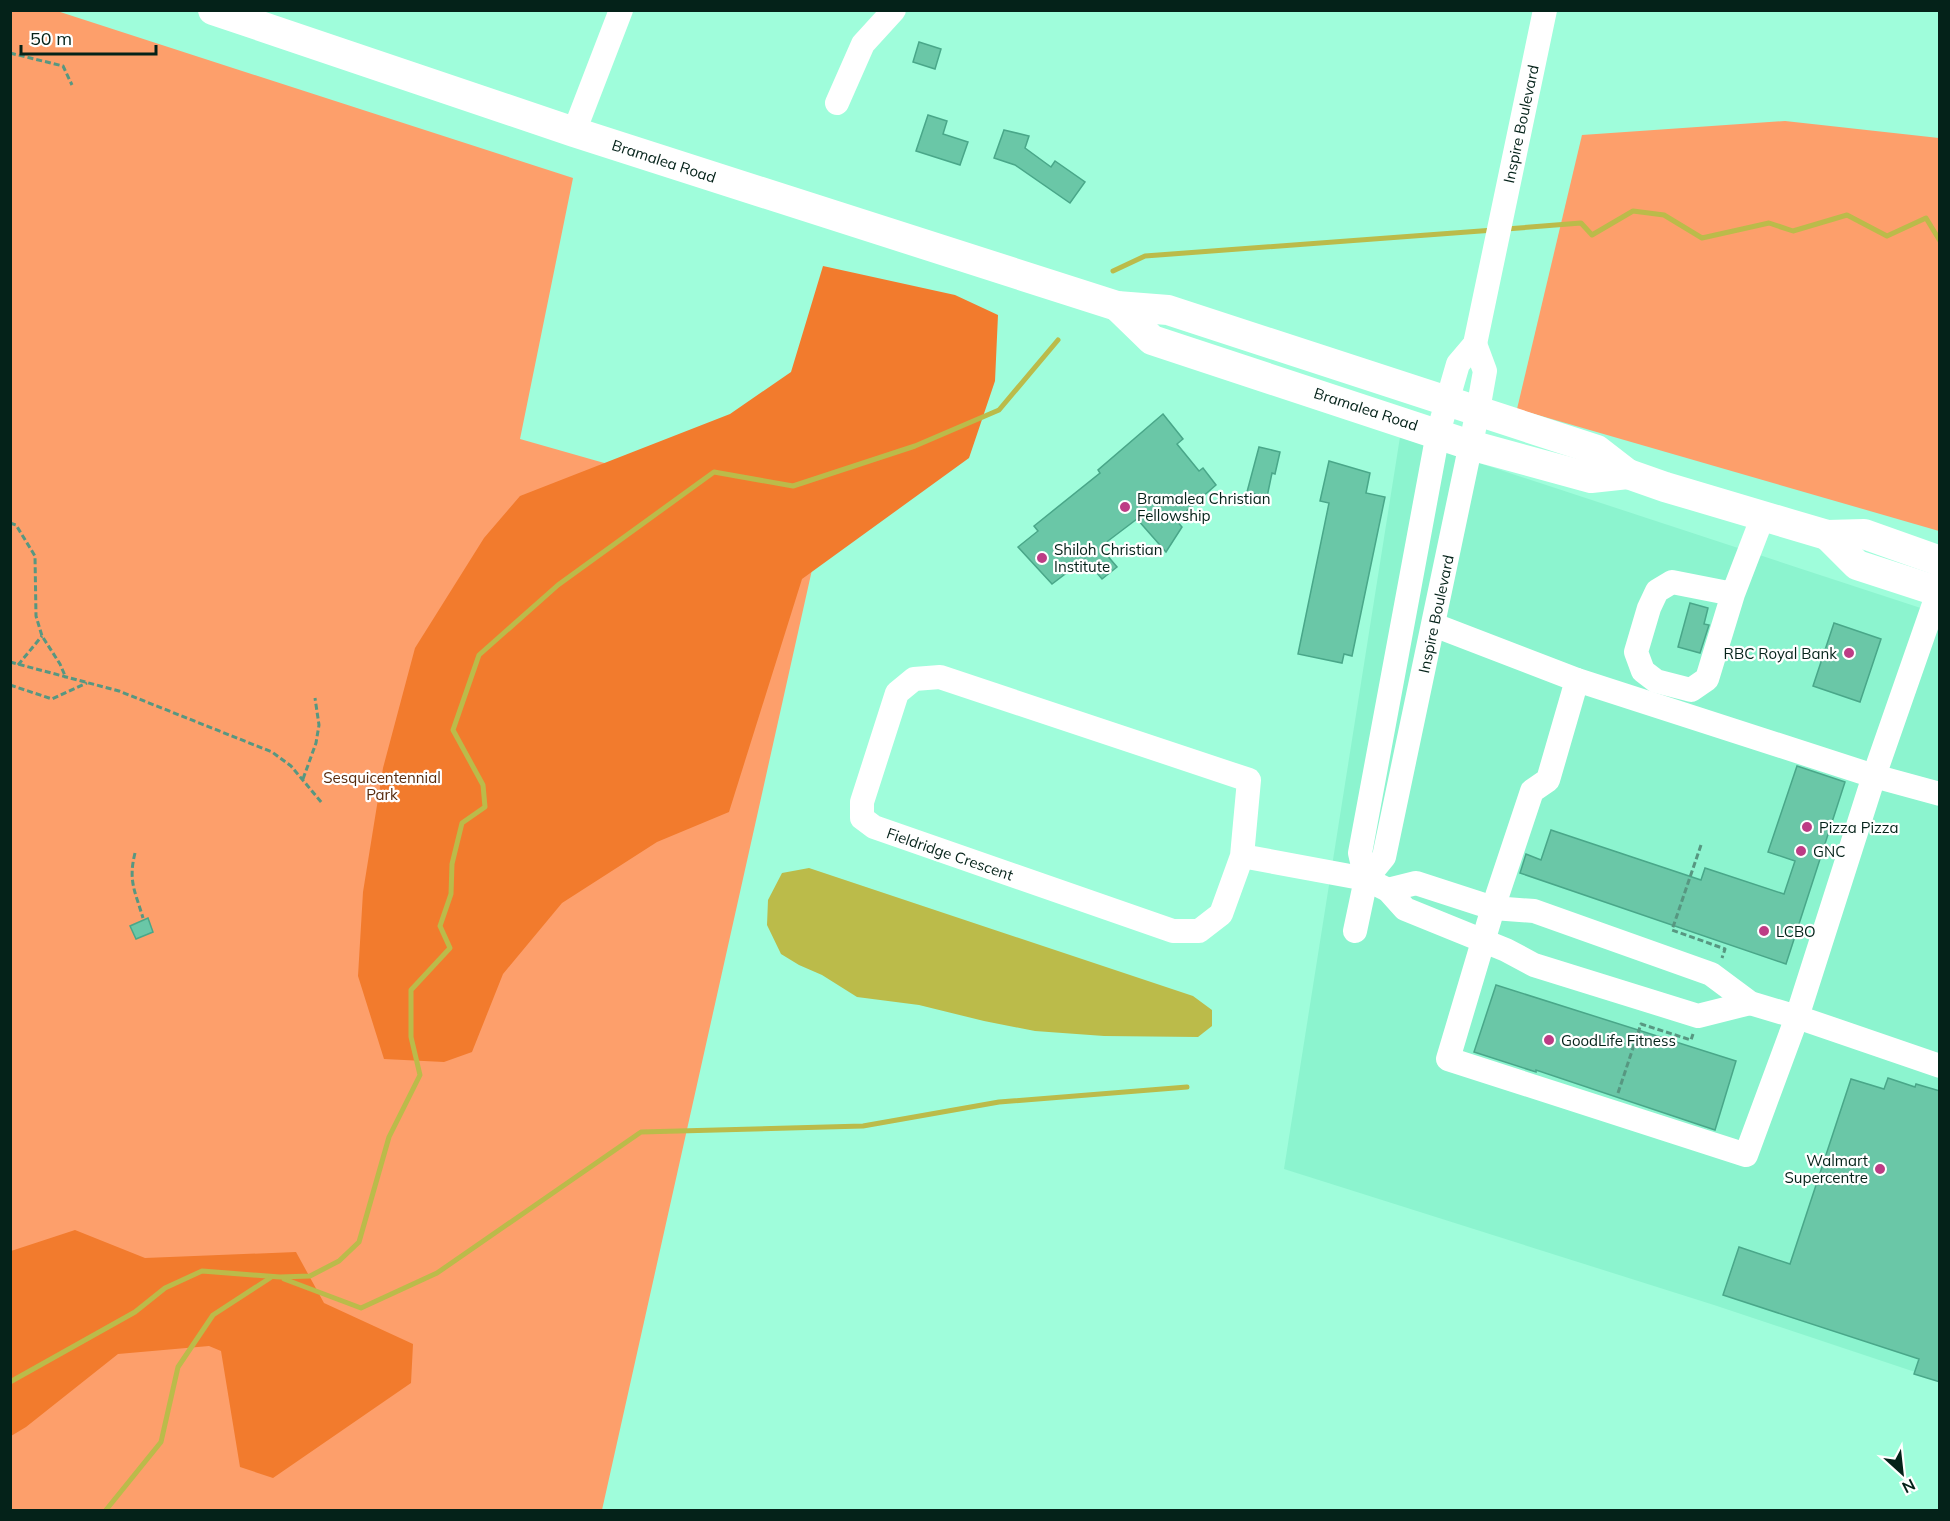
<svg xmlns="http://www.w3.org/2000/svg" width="1950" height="1521" viewBox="0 0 1950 1521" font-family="Mulish,sans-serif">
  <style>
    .built { fill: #8cf4cf }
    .green { fill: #fd9f6b }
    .forest { fill: #f27b2d }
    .water { fill: #bbbb4a }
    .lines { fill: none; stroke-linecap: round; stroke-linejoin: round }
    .stream { stroke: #bbbb4a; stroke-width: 5 }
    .building { fill: #6ac7a7; stroke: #49a789; stroke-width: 1.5 }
    .path { stroke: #579781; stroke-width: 3; stroke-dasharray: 6 3; stroke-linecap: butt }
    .minor { stroke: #fff; stroke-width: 24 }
    .major { stroke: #fff; stroke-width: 30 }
    .poi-dot { fill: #bd3c85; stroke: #fff; stroke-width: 2 }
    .labels { text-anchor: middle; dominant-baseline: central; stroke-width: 4.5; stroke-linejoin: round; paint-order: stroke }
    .street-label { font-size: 15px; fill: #042219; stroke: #fff }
    .poi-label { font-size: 15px; fill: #042219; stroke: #fff; text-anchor: start }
    .park-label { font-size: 15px; fill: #582a0c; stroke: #fff }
  </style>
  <rect width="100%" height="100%" fill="#9ffddb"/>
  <polygon class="built" points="1400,437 1939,614 1939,1380 1714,1305 1284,1169"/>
  <g class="green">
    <polygon points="54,10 573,178 520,439 822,525 602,1510 11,1510 10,11"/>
    <polygon points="1785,121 1939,138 1939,531 1517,409 1582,135"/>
  </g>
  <g class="forest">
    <polygon points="823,266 955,295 998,315 995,381 969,458 802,579 729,812 657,842 562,903 503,974 472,1052 444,1062 384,1059 358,976 363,892 383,768 415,648 484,538 520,496 730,414 791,372"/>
    <polygon points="75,1230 145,1258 296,1252 324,1303 413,1344 411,1383 273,1478 240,1467 221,1351 209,1346 118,1354 26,1427 11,1436 11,1251"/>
  </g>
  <polygon class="water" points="809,868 1193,996 1212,1010 1212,1026 1198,1037 1104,1036 1035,1031 984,1021 919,1005 857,997 822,975 799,965 781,954 767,925 768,900 782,873"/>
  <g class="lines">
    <g class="stream">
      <polyline points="1506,229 1581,223 1592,235 1633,211 1664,215 1702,238 1769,223 1793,231 1847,215 1887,236 1926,218 1940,241"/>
      <polyline points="1113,271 1145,256 1494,230"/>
      <polyline points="284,1279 361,1308 437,1273 641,1132 863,1126 999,1102 1187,1087"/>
      <polyline points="10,1382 135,1312 165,1288 202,1271 280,1277 310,1276 339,1261 359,1242 389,1137 420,1075 411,1037 411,990 450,948 440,926 451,894 452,864 462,823 485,807 483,785 453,730 479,655 558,585 714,472 793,486 915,446 999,410 1058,340"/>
      <polyline points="106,1510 161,1442 178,1367 213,1315 270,1278"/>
    </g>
  </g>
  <g class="building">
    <polygon points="919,42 941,49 935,69 913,62"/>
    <polygon points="928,115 947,121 943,134 968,142 960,165 916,151"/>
    <polygon points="1004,130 1029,136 1025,148 1051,167 1055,161 1085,182 1070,203 1015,165 994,158"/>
    <polygon points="1163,414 1183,439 1177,444 1199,471 1203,468 1216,485 1176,520 1182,527 1166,552 1137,519 1100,547 1117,567 1102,579 1085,559 1052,584 1018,547 1038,531 1034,526 1100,473 1098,470"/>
    <polygon points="1259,447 1280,452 1275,474 1272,473 1267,497 1247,492"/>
    <polygon points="1329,461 1370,473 1366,493 1385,497 1352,656 1344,654 1342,663 1298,654 1329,503 1320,501"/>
    <polygon points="1690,603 1708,608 1704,624 1709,625 1700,653 1678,647"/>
    <polygon points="1834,623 1881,639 1860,702 1813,686"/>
    <polygon points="1797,766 1845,782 1786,964 1520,873 1526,854 1541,860 1551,830 1701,880 1705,868 1784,894 1795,861 1768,852"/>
    <polygon points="148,918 153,932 136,939 130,926"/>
    <polygon points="1496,985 1736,1061 1715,1130 1536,1070 1536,1072 1474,1052"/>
    <polygon points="1888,1078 1915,1087 1916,1084 1940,1091 1940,1382 1914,1374 1919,1359 1723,1295 1739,1247 1790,1264 1851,1079 1884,1089"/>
  </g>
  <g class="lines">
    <g class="path">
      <polyline points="10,53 63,66 72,85"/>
      <polyline points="10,523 16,525 35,556 36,616 42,636 60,664 66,678"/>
      <polyline points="10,662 119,691 272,752 291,766 322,803"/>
      <polyline points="18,665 42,636"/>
      <polyline points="10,685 52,699 87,683"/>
      <polyline points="303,779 316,743 319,725 315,698"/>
      <polyline points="1701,845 1672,930 1725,949 1722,958"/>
      <path d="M135 853C128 881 135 891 143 918"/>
      <polyline points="1618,1093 1641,1024 1691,1040 1693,1034"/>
    </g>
    <g class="minor">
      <polyline points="837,103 863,44 894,10"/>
      <polyline points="574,132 621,10"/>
      <polyline points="1733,594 1672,582 1657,591 1649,608 1636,652 1643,671 1656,681 1691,690 1707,679 1733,594 1763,516"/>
      <polyline points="1434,625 1577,680 1874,776 1940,794"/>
      <polyline points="1577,680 1548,780 1532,791 1493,908 1448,1059 1746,1155 1797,1017 1874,776 1940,587"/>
      <polyline points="1242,856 1249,780 940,677 914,679 897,693 862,802 862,818 874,827 1173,931 1199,931 1221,914 1242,856 1366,879 1388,890 1405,909 1506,950 1534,965 1698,1016 1750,1003"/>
      <polyline points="1366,879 1384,857 1478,410 1485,371 1475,344"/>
      <polyline points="1388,890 1416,883 1493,908 1534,911 1711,974 1750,1003 1797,1017 1940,1066"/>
      <polyline points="1355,931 1366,879 1360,853 1438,433 1458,364 1475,344 1545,10"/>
    </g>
    <g class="major">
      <polyline points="213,10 574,132 1117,306 1168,310 1597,450 1628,474 1665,487 1827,535 1864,534 1940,561"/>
      <polyline points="1117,306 1152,340 1470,445 1591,478 1628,474"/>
      <polyline points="1827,535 1857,565 1940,592"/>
    </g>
  </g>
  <g class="poi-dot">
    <circle cx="1125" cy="507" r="6"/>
    <circle cx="1042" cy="558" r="6"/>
    <circle cx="1849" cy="653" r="6"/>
    <circle cx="1807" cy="827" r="6"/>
    <circle cx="1801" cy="851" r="6"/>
    <circle cx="1764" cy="931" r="6"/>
    <circle cx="1549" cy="1040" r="6"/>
    <circle cx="1880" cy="1169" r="6"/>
  </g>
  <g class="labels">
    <g class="street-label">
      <text transform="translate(1521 124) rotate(-78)">Inspire Boulevard</text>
      <text transform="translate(664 161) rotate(18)">Bramalea Road</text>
      <text transform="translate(1366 409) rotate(18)">Bramalea Road</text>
      <text transform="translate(1436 614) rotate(-78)">Inspire Boulevard</text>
      <text transform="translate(950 854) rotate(19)">Fieldridge Crescent</text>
    </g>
    <g class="poi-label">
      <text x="1137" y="498">Bramalea Christian<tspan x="1137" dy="17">Fellowship</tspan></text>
      <text x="1054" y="549">Shiloh Christian<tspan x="1054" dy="17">Institute</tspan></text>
      <text x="1837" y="653" text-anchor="end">RBC Royal Bank</text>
      <text x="1819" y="827">Pizza Pizza</text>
      <text x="1813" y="851">GNC</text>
      <text x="1776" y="931">LCBO</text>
      <text x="1561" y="1040">GoodLife Fitness</text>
      <text x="1868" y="1160" text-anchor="end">Walmart<tspan x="1868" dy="17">Supercentre</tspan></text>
    </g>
    <g class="park-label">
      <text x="382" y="777">Sesquicentennial<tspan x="382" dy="17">Park</tspan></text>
    </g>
  </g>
  <rect width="1950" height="1521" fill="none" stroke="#042219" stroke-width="24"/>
  <g transform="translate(1902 1473) rotate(153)" stroke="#ffffff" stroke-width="4.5" paint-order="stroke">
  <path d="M0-4.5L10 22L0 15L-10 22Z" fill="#042219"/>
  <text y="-9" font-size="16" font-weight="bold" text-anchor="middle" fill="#042219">N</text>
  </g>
  <path d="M21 45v9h135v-9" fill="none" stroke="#042219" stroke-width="3"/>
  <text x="30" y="45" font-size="18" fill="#042219" stroke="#ffffff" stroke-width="4.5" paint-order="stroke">50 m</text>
</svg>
